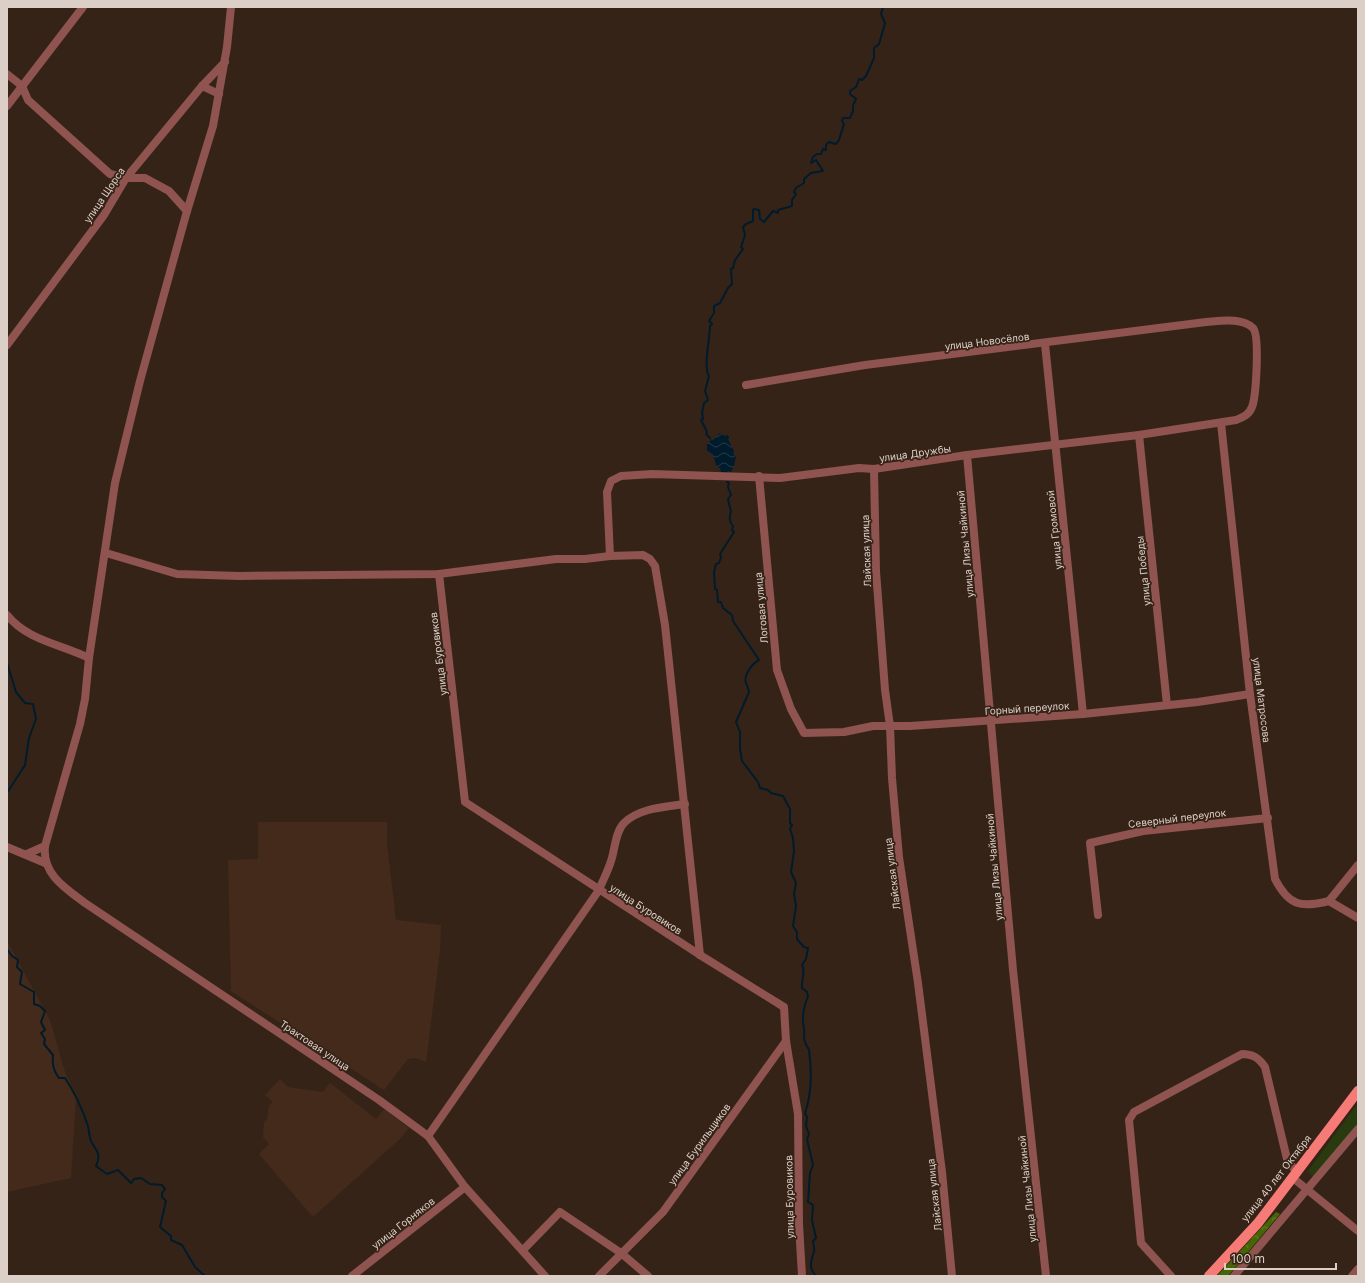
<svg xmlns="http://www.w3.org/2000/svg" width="1365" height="1283" viewBox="0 0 1365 1283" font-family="Inter,sans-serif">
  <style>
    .built { fill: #432a1a }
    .forest { fill: url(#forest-crowns) }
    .green { fill: #293a0f }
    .water { fill: url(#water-waves) }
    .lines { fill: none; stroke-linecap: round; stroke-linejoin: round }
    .stream { stroke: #001b2b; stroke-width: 2 }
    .minor { stroke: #8f5350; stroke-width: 8 }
    .tertiary { stroke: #8f5350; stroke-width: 8 }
    .primary { stroke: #f67a75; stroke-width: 10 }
    .labels { text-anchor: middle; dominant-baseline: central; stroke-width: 3.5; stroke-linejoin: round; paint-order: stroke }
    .street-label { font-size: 10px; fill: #dccfc7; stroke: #362317 }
  </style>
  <defs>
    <pattern id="forest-crowns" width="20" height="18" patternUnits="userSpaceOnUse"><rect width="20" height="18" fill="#466504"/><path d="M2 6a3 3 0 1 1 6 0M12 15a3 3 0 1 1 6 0" fill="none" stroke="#607a27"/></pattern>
    <pattern id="water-waves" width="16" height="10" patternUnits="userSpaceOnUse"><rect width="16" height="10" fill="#001b2b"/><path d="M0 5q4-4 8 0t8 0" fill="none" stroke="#253b48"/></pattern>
  </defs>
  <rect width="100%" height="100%" fill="#362317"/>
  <g class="built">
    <polygon points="258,822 387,822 387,844 396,920 441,925 440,950 426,1062 415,1058 408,1059 384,1090 231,991 228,860 258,859"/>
    <polygon points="7,941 50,1020 65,1072 76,1097 71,1178 7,1192"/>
    <polygon points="280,1079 288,1087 323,1092 330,1083 376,1119 384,1109 409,1128 401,1138 313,1217 259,1154 269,1144 263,1137 264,1122 267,1119 269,1106 273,1102 265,1095"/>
  </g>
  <polygon class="forest" points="1276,1212 1280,1214 1228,1276 1217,1276"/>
  <polygon class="green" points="1358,1103 1358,1124 1313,1177 1308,1171"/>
  <polygon class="water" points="720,433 724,436 728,435 730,437 728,439 734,451 733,454 736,456 734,466 731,472 728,471 727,473 721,472 720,468 717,467 712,453 710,455 710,452 707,451 707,443 710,442 710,438 712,441"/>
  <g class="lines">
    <g class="stream">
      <path d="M710 438 706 434 707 432 701 420 703 419 702 413 704 403 708 400 705 391 709 376C703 368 710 338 710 326L712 324 709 321 714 313V306L720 303 728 288 732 284 731 269 733 268 735 260 743 249 741 247 745 235 743 227 746 224 753 221V210L754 209 759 210 760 219 764 222 773 211 778 213V210L792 206V200L796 194 794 192 796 188 804 183V179L811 173 823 171 816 160 811 163 813 157 817 154H821L823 149 826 150V145L829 142 836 144 839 140 844 124 842 121 843 118H850L853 111V105L856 99 850 94V91L856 87 859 79 862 80 866 76 874 58V48L879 44 885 23 881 14 883 7"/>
      <path d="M727 482 729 483 728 487 731 495 728 499 731 512C729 516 729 522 733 526L732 530 734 532 720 554 721 558 719 563 716 564 714 572 715 589 717 590 718 602H721L723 608 732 615 733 621 759 660C753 663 743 675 746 683 747 686 749 689 749 692L736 722 740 732V749L742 761 758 782 760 788 768 790 771 793 783 796 790 809V823L792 825 790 829 793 838 794 851 791 872 796 883 794 894 796 906 793 926 797 932V939L804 947 808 948 806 959 802 965C806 972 801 980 802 988L807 992 808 996C804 1006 801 1017 804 1028 805 1031 803 1038 805 1042 806 1046 808 1047 809 1050 812 1072 812 1093 805 1113L807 1117 806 1126 809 1134 807 1139 813 1165 810 1173 808 1202 813 1205 812 1220 816 1238 813 1241C813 1244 815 1249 814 1251 811 1262 808 1267 816 1276"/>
      <polyline points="7,663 16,692 25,703 33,704 36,719 29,738 25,765 7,793"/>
      <path d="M7 949 12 956 18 960 17 967 22 972 20 984 34 992V1004L40 1006 45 1011 41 1022 45 1030 41 1033 45 1039 44 1044 53 1055C52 1063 54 1072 59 1078H65C75 1093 82 1108 88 1126 89 1130 89 1136 91 1141 96 1151 102 1153 96 1166L107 1174 118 1170 131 1183 134 1179 141 1178 150 1184 162 1185 165 1189 162 1193V1197L166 1201 160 1227 171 1236V1240L182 1245 195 1267 205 1276"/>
    </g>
    <g class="minor">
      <path d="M231 7 227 47 213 126 187 211 140 381 115 483 89 658 85 699 80 724 45 846C42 874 65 888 85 903L379 1100 428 1136 465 1187"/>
      <polyline points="7,74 22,86 28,100 110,174 126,178 145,178 169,191 187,211"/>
      <polyline points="202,86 219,94"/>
      <polyline points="7,106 83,7"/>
      <polyline points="1045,344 1083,714"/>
      <polyline points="7,345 104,215 126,178 202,86 225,62"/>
      <path d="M1221 423 1250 694 1275 879C1289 906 1301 908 1329 901L1358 918"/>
      <polyline points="1139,435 1167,705"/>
      <polyline points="967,455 1013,970 1046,1276"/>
      <polyline points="874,469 876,571 885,690 890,726 892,778 899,857 918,983 942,1172 952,1276"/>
      <polyline points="759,476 777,670 791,709 804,733 844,732 873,726 910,726 1083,714 1198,702 1250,694"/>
      <polyline points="106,553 177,574 239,576 439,574 556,559 585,559 610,556 643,555 650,559 655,566 665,625 700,955"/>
      <path d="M610 556 607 492 611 481 621 476 652 474 780 478 859 468 874 469 967 455 1139 435 1236 420C1243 417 1249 415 1252 407 1256 397 1260 336 1253 328 1242 317 1220 321 1206 322L865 365 746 385"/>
      <polyline points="439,574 465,802 700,955 784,1007 786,1041 798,1114 799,1224 802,1276"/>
      <path d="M7 615C27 640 60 644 89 658"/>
      <polyline points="7,847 45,863"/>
      <polyline points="27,854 45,846"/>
      <polyline points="1329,901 1358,865"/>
      <polyline points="1098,915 1090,843 1143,831 1268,818"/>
      <path d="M428 1136 599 890C603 880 608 871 611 861 615 850 615 832 624 823 639 808 665 807 685 804"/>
      <polyline points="1293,1178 1358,1231"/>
      <polyline points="523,1250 560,1212 621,1253 648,1276"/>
      <polyline points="599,1276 663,1212 786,1041"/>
      <path d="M1171 1276 1141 1243 1129 1120 1134 1112 1242 1054C1253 1054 1259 1058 1265 1067L1287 1159 1297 1173"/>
      <polyline points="1234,1276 1358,1129"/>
      <polyline points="1352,1276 1358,1269"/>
    </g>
    <polyline class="tertiary" points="352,1276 465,1187 545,1276"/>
    <polyline class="primary" points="1209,1276 1258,1223 1358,1091"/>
  </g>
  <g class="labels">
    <g class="street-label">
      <text transform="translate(104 195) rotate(-56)">улица Щорса</text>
      <text transform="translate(987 341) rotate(-7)">улица Новосёлов</text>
      <text transform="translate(915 453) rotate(-8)">улица Дружбы</text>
      <text transform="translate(1054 530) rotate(-96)">улица Громовой</text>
      <text transform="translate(965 544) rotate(-95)">улица Лизы Чайкиной</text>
      <text transform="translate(866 551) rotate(-92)">Лайская улица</text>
      <text transform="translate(1143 571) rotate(-96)">улица Победы</text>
      <text transform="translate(761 608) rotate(-95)">Логовая улица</text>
      <text transform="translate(438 654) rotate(-97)">улица Буровиков</text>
      <text transform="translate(1262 700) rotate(83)">улица Матросова</text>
      <text transform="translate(1027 708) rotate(-4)">Горный переулок</text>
      <text transform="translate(1177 818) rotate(-7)">Северный переулок</text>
      <text transform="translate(994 867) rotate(-95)">улица Лизы Чайкиной</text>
      <text transform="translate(892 874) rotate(-97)">Лайская улица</text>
      <text transform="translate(646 909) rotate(33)">улица Буровиков</text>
      <text transform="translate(315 1045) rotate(34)">Трактовая улица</text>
      <text transform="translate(699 1144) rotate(-54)">улица Бурильщиков</text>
      <text transform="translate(1276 1178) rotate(-52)">улица 40 лет Октября</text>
      <text transform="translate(1027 1189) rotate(-96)">улица Лизы Чайкиной</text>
      <text transform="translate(934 1195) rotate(-96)">Лайская улица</text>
      <text transform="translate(789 1197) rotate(-91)">улица Буровиков</text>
      <text transform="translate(403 1223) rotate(-38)">улица Горняков</text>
    </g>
  </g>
  <rect width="1365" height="1283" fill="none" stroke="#dccfc7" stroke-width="16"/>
  <path d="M1225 1263v6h111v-6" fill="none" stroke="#dccfc7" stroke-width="2"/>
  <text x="1231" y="1263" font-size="12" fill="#dccfc7" stroke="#362317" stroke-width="3" paint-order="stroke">100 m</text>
</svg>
